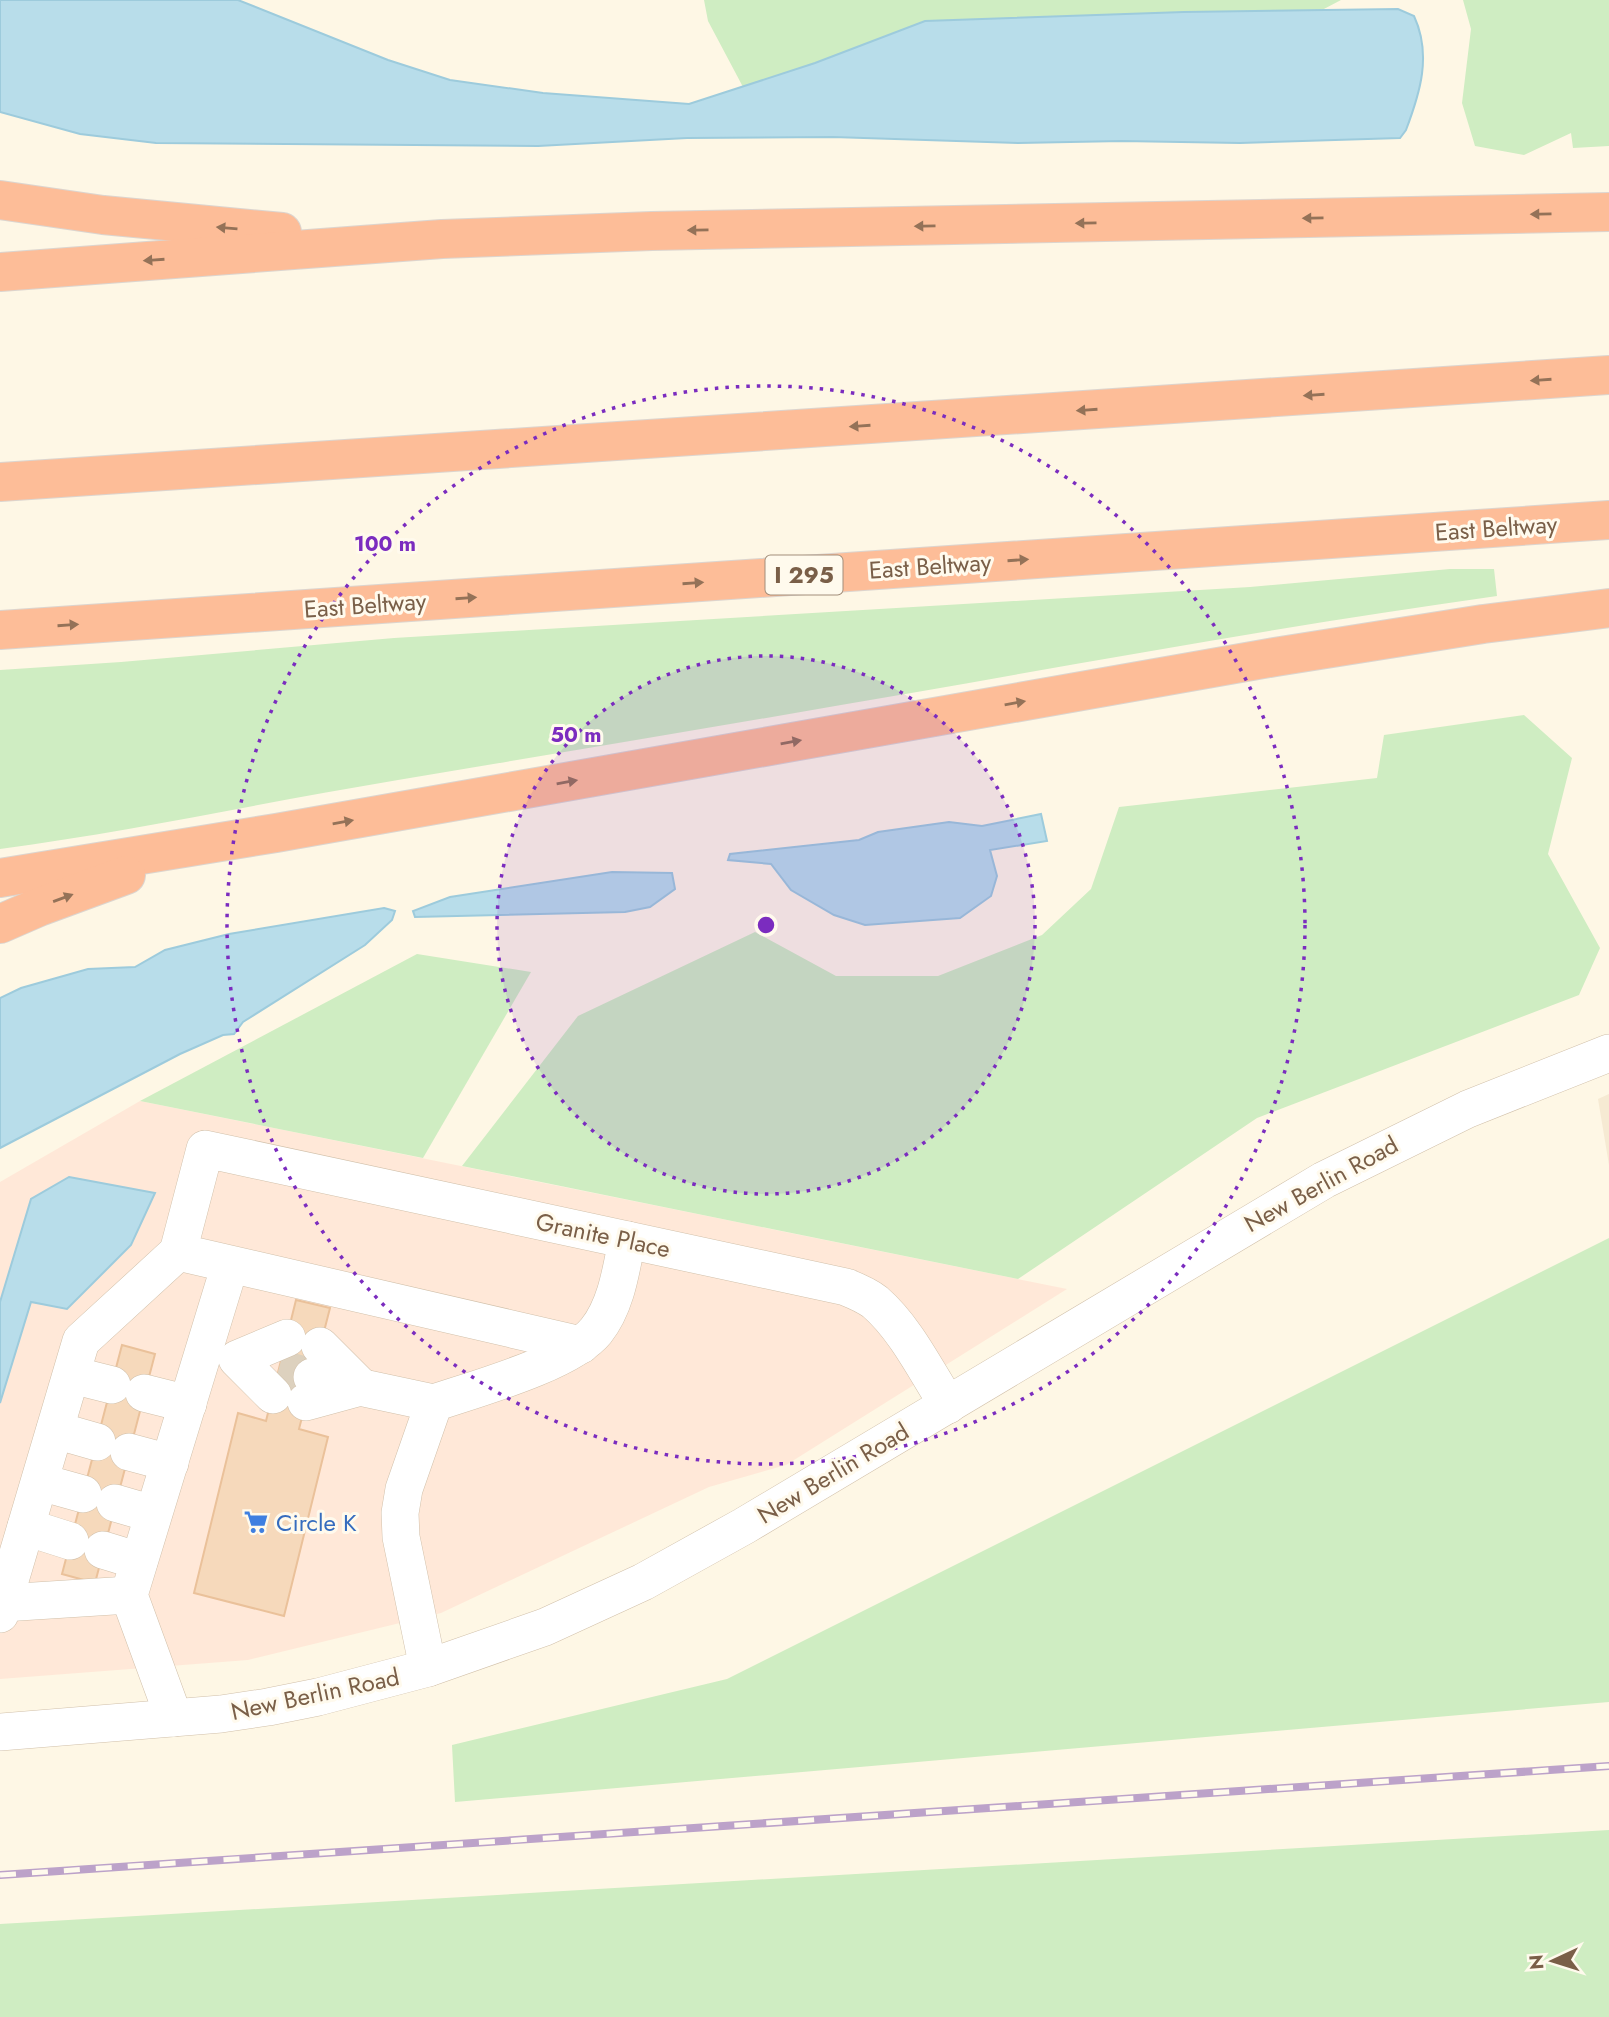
<svg xmlns="http://www.w3.org/2000/svg" width="1609" height="2017" viewBox="0 0 1609 2017" font-family="Jost,sans-serif">
  <style>
    .residential { fill: #f6ead3 }
    .commercial { fill: #ffe8d8 }
    .green { fill: #cfedc2 }
    .water { fill: #b8ddea; stroke: #9dcbdc; stroke-width: 2 }
    .building { fill: #f6d9bb; stroke: #eac19a; stroke-width: 2 }
    .lines { fill: none; stroke-linecap: round; stroke-linejoin: round }
    .minor-tunnel { stroke: #ddd1be; stroke-width: 37; stroke-dasharray: 37 18; stroke-linecap: butt }
    .minor-casing { stroke: #d1c0aa; stroke-width: 38 }
    .highway-casing { stroke: #dcd5cf; stroke-width: 40 }
    .minor { stroke: #fff; stroke-width: 37 }
    .highway { stroke: #fdbd98; stroke-width: 38 }
    .rail-casing { stroke: #bca2c9; stroke-width: 8 }
    .rail { stroke: #fffaed; stroke-width: 5; stroke-dasharray: 16; stroke-linecap: butt }
    .oneway { fill: #947258 }
    .ring { fill: none; stroke: #7b2cbf; stroke-width: 3.5; stroke-dasharray: 3.5 7 }
    .labels { text-anchor: middle; dominant-baseline: central; stroke-width: 6; stroke-linejoin: round; paint-order: stroke }
    .shield { fill: #fffaed; stroke: #a28e7a; stroke-width: 2 }
    .shield-label { font-size: 23px; font-weight: bold; fill: #7a5f48 }
    .street-label { font-size: 24px; fill: #7a5f48; stroke: #fffaed }
    .shop-label { font-size: 24px; fill: #366cbe; stroke: #fffaed; text-anchor: start }
    .centre { fill: #7b2cbf; stroke: #fffaed; stroke-width: 3.5 }
    .ring-label { font-size: 21px; text-anchor: middle; font-weight: bold; fill: #7b2cbf; stroke: #fffaed; stroke-width: 6; stroke-linejoin: round; paint-order: stroke }
  </style>
  <rect width="100%" height="100%" fill="#fef7e5"/>
  <polygon class="residential" points="1609,1094 1609,1165 1598,1099"/>
  <polygon class="commercial" points="140,1101 1067,1289 786,1465 709,1487 441,1613 248,1660 0,1679 0,1182"/>
  <g class="green">
    <polygon points="704,0 1341,0 1322,10 1184,12 815,63 743,87 708,21"/>
    <polygon points="1463,0 1609,0 1609,146 1573,148 1571,133 1524,155 1475,146 1462,103 1471,29"/>
    <path d="M1450 569H1494L1497 596C1303 623 1110 658 917 692 744 722 571 751 398 780 265 802 134 831 0 849V670L121 662 394 638 1250 587Z"/>
    <polygon points="1524,715 1572,758 1548,854 1600,948 1579,995 1257,1118 1018,1279 462,1166 578,1016 755,932 836,976 938,976 1042,935 1091,889 1119,807 1377,778 1384,735"/>
    <polygon points="417,954 531,972 423,1158 140,1101"/>
    <polygon points="1609,1238 1609,1702 455,1802 452,1745 727,1679"/>
    <polygon points="1609,1830 1609,2017 0,2017 0,1924"/>
  </g>
  <g class="water">
    <path d="M0 0H238L388 60 450 80 543 93 689 104 815 63 925 21 1184 12 1398 9 1414 16C1432 55 1420 93 1406 130L1400 138 1240 143 1122 141 1018 143 833 137 687 138 538 146 156 143 80 134 0 112Z"/>
    <polygon points="1041,814 1047,841 990,850 997,876 991,896 960,918 865,925 834,915 791,890 771,864 728,860 730,854 859,840 878,832 949,822 982,826"/>
    <polygon points="612,872 672,873 675,889 650,907 625,912 415,917 413,911 450,897"/>
    <polygon points="384,908 395,911 392,920 365,945 243,1022 234,1034 223,1035 180,1054 0,1148 0,998 21,988 88,969 135,967 165,950 229,934"/>
    <polygon points="69,1177 155,1193 131,1245 67,1309 31,1302 0,1403 0,1302 31,1199"/>
  </g>
  <g class="building">
    <polygon points="296,1300 330,1308 299,1429 328,1437 284,1616 194,1593 238,1413 266,1421"/>
    <polygon points="122,1345 155,1354 95,1583 62,1574"/>
  </g>
  <g class="lines">
    <polyline class="minor-tunnel" points="279,1368 312,1377"/>
    <g class="minor-casing">
      <g id="minor">
        <path d="M581 1345 178 1252 205 1149 846 1287C856 1291 866 1295 875 1302 906 1329 926 1371 948 1405"/>
        <polyline points="72,1375 112,1385"/>
        <polyline points="312,1377 434,1403"/>
        <polyline points="144,1393 188,1404"/>
        <polyline points="273,1395 237,1359 287,1338"/>
        <polyline points="306,1402 361,1387 320,1346"/>
        <polyline points="55,1430 97,1442"/>
        <polyline points="129,1452 170,1463"/>
        <polyline points="40,1482 83,1494"/>
        <polyline points="115,1503 153,1514"/>
        <polyline points="26,1527 70,1541"/>
        <polyline points="103,1550 139,1561"/>
        <polyline points="3,1603 129,1595"/>
        <polyline points="0,1614 81,1341 178,1252"/>
        <path d="M428 1668 401 1537 400 1513 404 1489 434 1403C475 1389 570 1363 596 1331 616 1306 621 1271 627 1240"/>
        <polyline points="174,1718 129,1595 230,1265"/>
        <polyline points="0,1732 221,1714 268,1707 318,1697 428,1668 545,1627 643,1582 744,1526 1324,1180 1468,1109 1609,1053"/>
      </g>
    </g>
    <g class="highway-casing">
      <g id="highway">
        <polyline points="0,200 103,215 282,232"/>
        <polyline points="0,272 442,239 652,231 1609,212"/>
        <polyline points="0,482 1609,375"/>
        <polyline points="0,630 1609,520"/>
        <polyline points="0,878 276,833 1275,657 1483,624 1609,608"/>
        <polyline points="0,924 39,907 126,875"/>
      </g>
    </g>
    <use href="#minor" class="minor"/>
    <use href="#highway" class="highway"/>
    <g class="rail-casing">
      <polyline id="rail" points="0,1875 1609,1766"/>
    </g>
    <use href="#rail" class="rail"/>
  </g>
  <defs><path id="oneway-solid" d="M-6-.8H1V-3.2L6.5 0L1 3.2V.8H-6Z" transform="scale(1.75)"/></defs>
  <g class="oneway">
    <use href="#oneway-solid" transform="translate(1541 214) rotate(179)"/>
    <use href="#oneway-solid" transform="translate(1313 218) rotate(179)"/>
    <use href="#oneway-solid" transform="translate(1086 223) rotate(179)"/>
    <use href="#oneway-solid" transform="translate(925 226) rotate(179)"/>
    <use href="#oneway-solid" transform="translate(227 228) rotate(-175)"/>
    <use href="#oneway-solid" transform="translate(698 230) rotate(179)"/>
    <use href="#oneway-solid" transform="translate(154 260) rotate(176)"/>
    <use href="#oneway-solid" transform="translate(1541 380) rotate(176)"/>
    <use href="#oneway-solid" transform="translate(1314 395) rotate(176)"/>
    <use href="#oneway-solid" transform="translate(1087 410) rotate(176)"/>
    <use href="#oneway-solid" transform="translate(860 426) rotate(176)"/>
    <use href="#oneway-solid" transform="translate(1018 560) rotate(-4)"/>
    <use href="#oneway-solid" transform="translate(693 583) rotate(-4)"/>
    <use href="#oneway-solid" transform="translate(466 598) rotate(-4)"/>
    <use href="#oneway-solid" transform="translate(68 625) rotate(-4)"/>
    <use href="#oneway-solid" transform="translate(1015 703) rotate(-10)"/>
    <use href="#oneway-solid" transform="translate(791 742) rotate(-10)"/>
    <use href="#oneway-solid" transform="translate(567 782) rotate(-10)"/>
    <use href="#oneway-solid" transform="translate(343 822) rotate(-10)"/>
    <use href="#oneway-solid" transform="translate(63 898) rotate(-20)"/>
  </g>
  <circle cx="766" cy="925" r="269" fill="#7b2cbf" fill-opacity=".12"/>
  <g class="ring">
    <circle cx="766" cy="925" r="269"/>
    <circle cx="766" cy="925" r="539"/>
  </g>
  <defs>
    <g id="supermarket-bare" transform="scale(1.89)"><path d="M-6-5.5h2.5l.6 2H6L4.5 2H-2.5L-4.4-4H-6ZM-1.5 3.2a1.3 1.3 0 1 0 .1 0ZM3 3.2a1.3 1.3 0 1 0 .1 0Z" fill="#3f7fe0" stroke="#fffaed" stroke-width="2.5" paint-order="stroke"/></g>
  </defs>
  <g fill-rule="evenodd">
    <use href="#supermarket-bare" x="256" y="1522"/>
  </g>
  <g class="labels">
    <rect class="shield" x="765.5" y="555.5" width="77" height="39" rx="5"/>
    <g class="shield-label">
      <text x="804" y="575">I 295</text>
    </g>
    <g class="street-label">
      <text transform="translate(1496 528) rotate(-4)">East Beltway</text>
      <text transform="translate(930 566) rotate(-4)">East Beltway</text>
      <text transform="translate(365 605) rotate(-4)">East Beltway</text>
      <text transform="translate(1321 1184) rotate(-29)">New Berlin Road</text>
      <text transform="translate(603 1235) rotate(12)">Granite Place</text>
      <text transform="translate(833 1473) rotate(-31)">New Berlin Road</text>
      <text transform="translate(315 1694) rotate(-12)">New Berlin Road</text>
    </g>
    <g class="shop-label">
      <text x="276" y="1522">Circle K</text>
    </g>
  </g>
  <circle cx="766" cy="925" r="10" class="centre"/>
  <g class="ring-label">
    <text x="385" y="551">100 m</text>
    <text x="576" y="742">50 m</text>
  </g>
  <g transform="translate(1553 1961) rotate(266)" stroke="#fffaed" stroke-width="5" paint-order="stroke">
  <path d="M0-5L12 26L0 18L-12 26Z" fill="#7a5f48"/>
  <text y="-10" font-size="19" font-weight="bold" text-anchor="middle" fill="#7a5f48">N</text>
  </g>
</svg>
